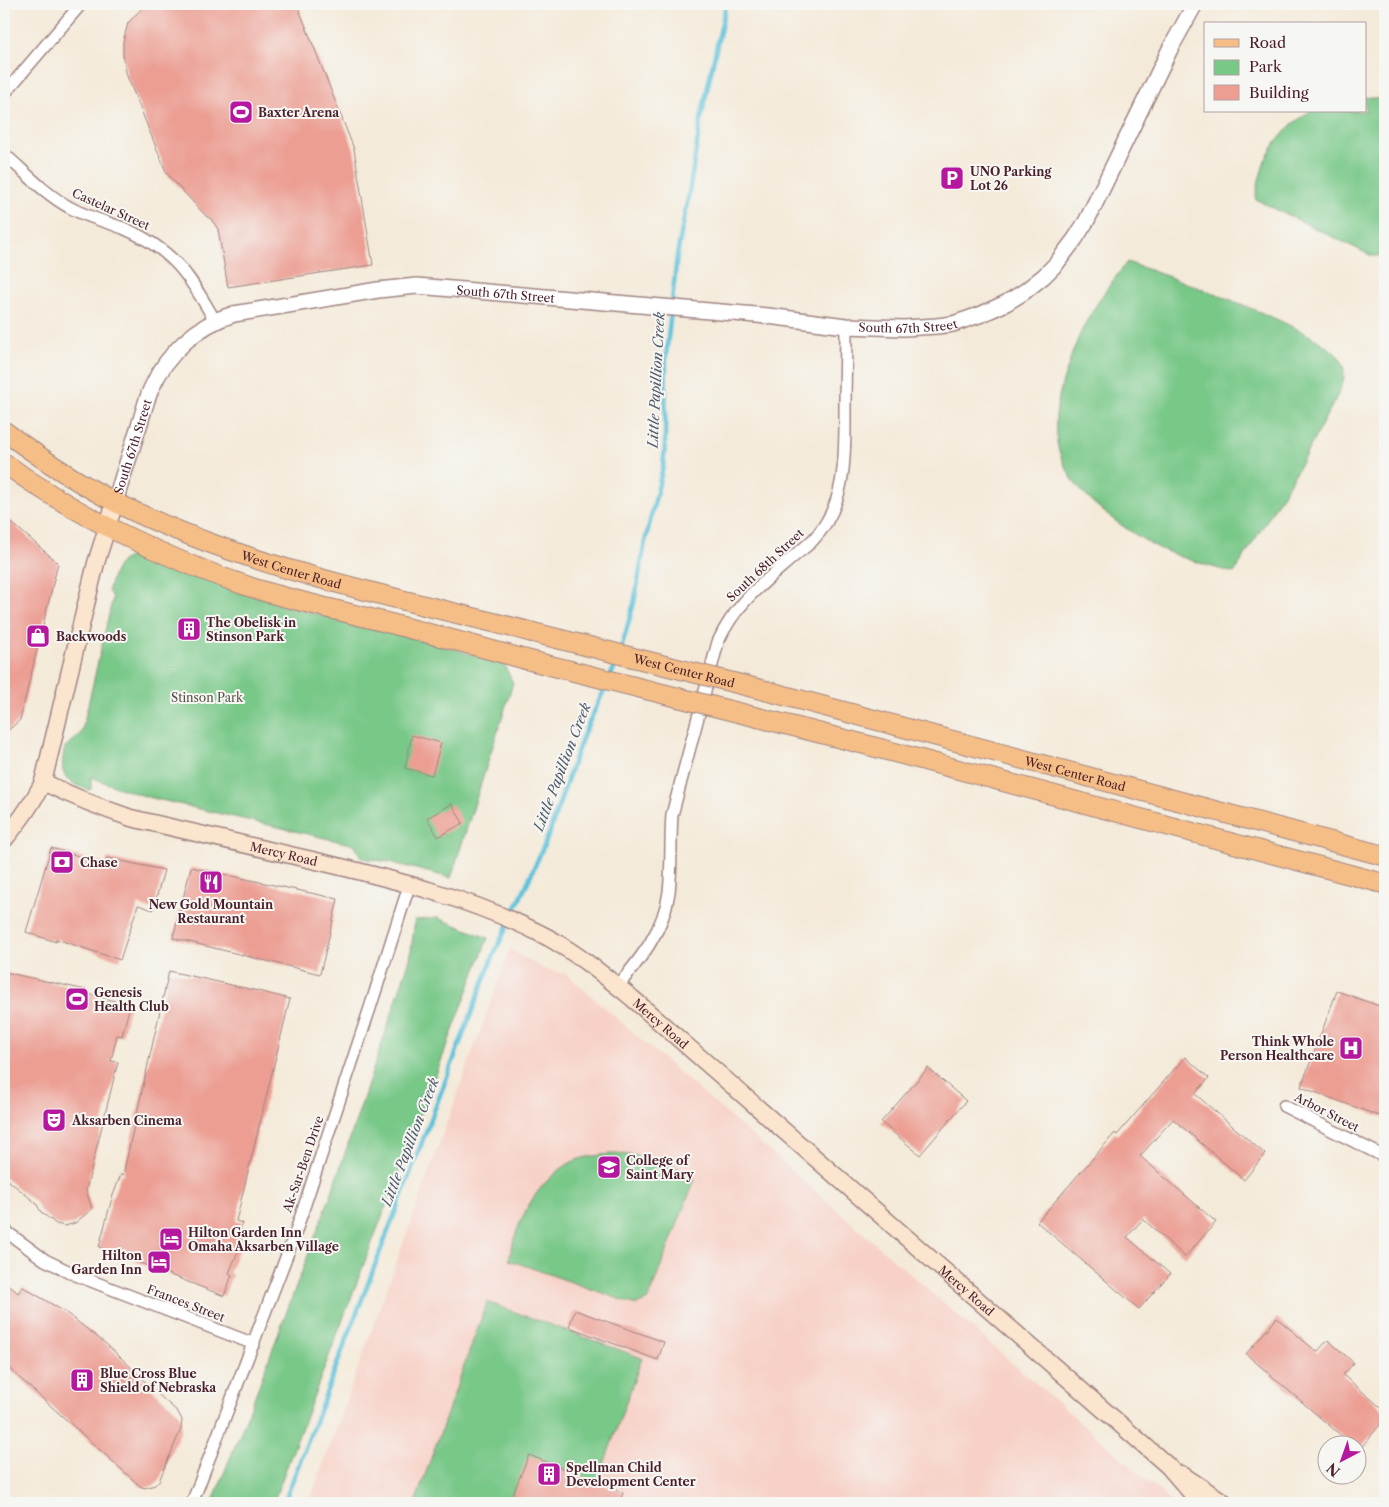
<svg xmlns="http://www.w3.org/2000/svg" width="1389" height="1507" viewBox="0 0 1389 1507" font-family="'Libre Caslon Text',serif">
  <style>
    .built { fill: #f7d1c7 }
    .green { fill: #78c888; stroke: #61745a }
    .lines { fill: none; stroke-linecap: round; stroke-linejoin: round }
    .stream { stroke: #5dc2db; stroke-width: 4.5 }
    .building { fill: #ec9e93 }
    .minor-casing { stroke: #9f8482; stroke-width: 14 }
    .tertiary-casing { stroke: #9f8482; stroke-width: 18 }
    .secondary-casing { stroke: #9f8482; stroke-width: 19 }
    .primary-casing { stroke: #9f8482; stroke-width: 21 }
    .minor { stroke: #fff; stroke-width: 11 }
    .tertiary { stroke: #fff; stroke-width: 15 }
    .secondary { stroke: #fbe5cf; stroke-width: 16 }
    .primary { stroke: #f6be87; stroke-width: 19 }
    .primary-bridge-casing { stroke: #9f8482; stroke-width: 21; stroke-linecap: butt }
    .primary-bridge { stroke: #f6be87; stroke-width: 19 }
    .labels { text-anchor: middle; dominant-baseline: central; stroke-width: 4; stroke-linejoin: round; paint-order: stroke }
    .poi-label { font-size: 12px; font-weight: bold; fill: #4a1f2b; stroke: #f6f6f2; text-anchor: start }
    .street-label { font-size: 12px; fill: #4a1f2b; stroke: #f6f6f2 }
    .park-label { font-size: 12px; fill: #585247; stroke: #f6f6f2 }
    .water-label { font-size: 14px; font-style: italic; fill: #515869; stroke: #f6f6f2 }
  </style>
  <rect width="100%" height="100%" fill="#f6f6f2"/>
  <filter id="ink" filterUnits="userSpaceOnUse"><feTurbulence type="fractalNoise" baseFrequency=".02" numOctaves="2"/><feDisplacementMap in="SourceGraphic" scale="10" xChannelSelector="R" yChannelSelector="G"/><feConvolveMatrix kernelMatrix="1 2 1 2 8 2 1 2 1" color-interpolation-filters="sRGB"/></filter>
  <filter id="wash" filterUnits="userSpaceOnUse"><feTurbulence type="fractalNoise" baseFrequency=".0096" numOctaves="4" result="noise"/><feDisplacementMap in="SourceGraphic" scale="20" xChannelSelector="R" yChannelSelector="G"/><feGaussianBlur stdDeviation="1.12" result="paint"/><feColorMatrix in="noise" values="0 0 0 0 0 0 0 0 0 0 0 0 0 0 0 0 0 1.4 0 .05"/><feComposite in="paint" operator="in"/></filter>
  <g filter="url(#wash)">
    <rect width="100%" height="100%" fill="#f4ead9"/>
    <polygon class="built" points="510,949 543,969 566,974 1173,1503 309,1503"/>
    <g class="green">
      <polygon points="1365,97 1385,100 1385,254 1378,256 1372,256 1255,199 1259,180 1265,160 1277,141 1291,125 1310,111 1365,111"/>
      <path d="M1127 262C1166 276 1328 330 1342 362 1344 366 1344 373 1344 377 1341 393 1330 408 1323 422 1297 474 1265 523 1234 573 1209 566 1183 559 1159 548 1134 536 1087 503 1073 480 1066 469 1059 455 1057 442 1053 419 1058 396 1065 375 1069 365 1071 355 1075 346 1087 315 1107 288 1127 262Z"/>
      <path d="M144 554 281 605 451 648 504 664 513 683 451 878 389 862 361 858 355 845 148 797 122 789 91 777V789L89 790C62 781 59 774 65 747L78 737 82 731 113 597 108 592C114 570 118 555 144 554Z"/>
      <polygon points="438,918 488,938 273,1503 212,1503 250,1409 333,1189 410,959 415,920"/>
      <path d="M609 1154C643 1154 667 1159 695 1179L648 1300 636 1305 509 1260C516 1222 536 1181 572 1162 583 1156 597 1156 609 1154Z"/>
      <polygon points="487,1302 642,1358 590,1503 415,1503"/>
    </g>
    <g class="lines">
      <g class="stream">
        <polyline points="621,649 634,603 645,542 663,467 665,445 666,357 677,255 689,193 702,113 726,4"/>
        <polyline points="610,677 618,659"/>
        <polyline points="284,1503 494,954 526,886 549,834 573,763 585,731 607,684"/>
      </g>
    </g>
    <g id="blocks">
      <g class="building">
        <polygon points="146,4 297,4 354,149 373,265 228,287 218,229 211,219 206,216 167,174 127,76 123,55 123,42 128,23"/>
        <polygon points="4,516 58,563 20,720 4,734"/>
        <polygon points="189,621 197,628 190,637 181,630"/>
        <polygon points="412,735 441,743 432,775 405,768"/>
        <polygon points="452,804 463,823 438,837 427,818"/>
        <polygon points="51,848 106,864 107,858 164,870 153,910 138,905 120,960 56,939 56,942 26,932"/>
        <polygon points="191,867 338,899 320,974 173,938"/>
        <polygon points="169,971 258,991 290,999 236,1221 242,1223 240,1229 246,1232 229,1273 232,1275 224,1296 99,1247 112,1198 121,1174 123,1175"/>
        <polygon points="4,972 86,990 85,993 130,1005 122,1036 117,1035 111,1061 118,1062 86,1190 92,1209 75,1223 65,1226 56,1224 41,1212 36,1203 4,1177"/>
        <polygon points="1337,991 1385,1008 1385,1118 1301,1087"/>
        <polygon points="1185,1057 1209,1078 1195,1094 1265,1154 1244,1180 1173,1119 1140,1156 1216,1222 1185,1257 1143,1219 1127,1237 1170,1274 1139,1309 1037,1222 1115,1133 1117,1135"/>
        <polygon points="928,1068 966,1101 920,1155 881,1122"/>
        <polygon points="4,1281 18,1293 23,1287 65,1312 105,1343 135,1371 151,1388 178,1412 182,1420 181,1429 159,1481 155,1485 145,1488 140,1486 4,1364"/>
        <polygon points="575,1310 664,1342 658,1360 569,1327"/>
        <polygon points="1277,1318 1317,1352 1328,1340 1354,1363 1343,1375 1385,1411 1385,1419 1358,1451 1356,1449 1356,1444 1351,1444 1246,1354"/>
        <polygon points="529,1455 623,1493 619,1503 509,1503"/>
      </g>
    </g>
  </g>
  <g filter="url(#ink)">
    <use href="#blocks" fill-opacity="0" stroke="#9f8482" stroke-width="1"/>
    <g class="lines">
      <g class="minor-casing">
        <g id="minor">
          <polyline points="4,94 81,4"/>
          <path d="M4 154C25 172 45 194 69 207 86 217 105 221 123 228 173 249 190 276 215 321"/>
          <path d="M618 986C641 958 664 930 669 892 672 867 670 841 672 815L718 642C735 604 762 584 793 557 800 551 807 546 813 540 847 504 845 456 845 410 845 382 846 354 846 326"/>
          <polyline points="1284,1106 1385,1157"/>
          <polyline points="4,1230 45,1260 76,1275 254,1344"/>
          <polyline points="192,1503 295,1234 370,1008 409,886"/>
        </g>
      </g>
      <g class="tertiary-casing">
        <g id="tertiary">
          <path id="s1" d="M115 502C122 478 130 455 137 432 142 418 145 403 151 389 167 353 197 325 234 314L378 290 417 286 768 316 846 326 904 328 937 326 953 324 982 314 1006 303 1024 292 1044 276 1056 264 1075 239 1087 220 1170 49 1195 4"/>
        </g>
      </g>
      <g class="secondary-casing">
        <g id="secondary">
          <path id="s2" d="M43 782C72 796 101 808 131 818 192 832 252 846 312 860 393 879 475 899 549 938 579 955 605 976 632 998L1168 1466 1200 1503"/>
          <path d="M4 840C19 822 33 803 43 782L96 563 115 502"/>
          <polyline points="1181,1474 1225,1503"/>
        </g>
      </g>
      <g class="primary-casing">
        <g id="primary">
          <path id="s3" d="M4 431C43 460 85 488 129 509 256 570 395 597 531 632"/>
          <path d="M4 463C76 516 168 560 253 588 285 598 316 605 348 613 407 627 465 643 524 659"/>
          <path id="s4" d="M767 691 1385 856"/>
          <polyline points="760,718 863,744 1385,884"/>
        </g>
      </g>
      <use href="#minor" class="minor"/>
      <use href="#tertiary" class="tertiary"/>
      <use href="#secondary" class="secondary"/>
      <use href="#primary" class="primary"/>
      <g class="primary-bridge-casing">
        <g id="primary-bridge">
          <path id="s5" d="M531 632 767 691"/>
          <polyline points="524,659 760,718"/>
        </g>
      </g>
      <use href="#primary-bridge" class="primary-bridge"/>
    </g>
  </g>
  <defs>
    <g id="stadium-square" transform="scale(1.25)"><rect x="-9" y="-9" width="18" height="18" rx="4" fill="#b5179e" stroke="#f6f6f2"/><path d="M0-5a6.5 5 0 1 0 0 10a6.5 5 0 1 0 0-10ZM-3.5-1.8h7v3.6h-7Z" fill="#fff"/></g>
    <g id="parking-square" transform="scale(1.25)"><rect x="-9" y="-9" width="18" height="18" rx="4" fill="#b5179e" stroke="#f6f6f2"/><path d="M-3.5-5.5H1a3.5 3.5 0 0 1 0 7H-1V5.5H-3.5ZM-1-3.4V-.6H.8a1.4 1.4 0 0 0 0-2.8Z" fill="#fff"/></g>
    <g id="building-square" transform="scale(1.25)"><rect x="-9" y="-9" width="18" height="18" rx="4" fill="#b5179e" stroke="#f6f6f2"/><path d="M-4-6H4V6H1V3H-1V6H-4ZM-2.5-4.3h1.7v1.8h-1.7ZM.8-4.3h1.7v1.8H.8ZM-2.5-1h1.7V.8h-1.7ZM.8-1h1.7V.8H.8Z" fill="#fff"/></g>
    <g id="shop-square" transform="scale(1.25)"><rect x="-9" y="-9" width="18" height="18" rx="4" fill="#b5179e" stroke="#f6f6f2"/><path d="M-5-2.5h2.3a2.7 3.5 0 0 1 5.4 0H5L5.5 6h-11ZM-1.5-2.5h3a1.5 2.3 0 0 0-3 0Z" fill="#fff"/></g>
    <g id="bank-square" transform="scale(1.25)"><rect x="-9" y="-9" width="18" height="18" rx="4" fill="#b5179e" stroke="#f6f6f2"/><path d="M-6-4H6V4H-6ZM0-2.3a2.3 2.3 0 1 0 0 4.6a2.3 2.3 0 1 0 0-4.6Z" fill="#fff"/></g>
    <g id="restaurant-square" transform="scale(1.25)"><rect x="-9" y="-9" width="18" height="18" rx="4" fill="#b5179e" stroke="#f6f6f2"/><path d="M-5-6h1v4h1v-4h1v4h1v-4h1v5L-1.5 .5V6h-2V.5L-5-1ZM5-6V6H3V1.5H1.5Q1.5-4 5-6Z" fill="#fff"/></g>
    <g id="hospital-square" transform="scale(1.25)"><rect x="-9" y="-9" width="18" height="18" rx="4" fill="#b5179e" stroke="#f6f6f2"/><path d="M-5-5h3v3.5h4V-5h3V5h-3V1.5h-4V5h-3Z" fill="#fff"/></g>
    <g id="theatre-square" transform="scale(1.25)"><rect x="-9" y="-9" width="18" height="18" rx="4" fill="#b5179e" stroke="#f6f6f2"/><path d="M-5-5.5Q0-4 5-5.5V0Q5 5 0 6Q-5 5-5 0ZM-3.3-2.5H-1v1.5H-3.3ZM1-2.5H3.3v1.5H1ZM-2.8 1Q0 5.5 2.8 1Z" fill="#fff"/></g>
    <g id="university-square" transform="scale(1.25)"><rect x="-9" y="-9" width="18" height="18" rx="4" fill="#b5179e" stroke="#f6f6f2"/><path d="M0-5L7-2L0 1L-7-2ZM-4 1L0 2.5L4 1V4Q0 6-4 4Z" fill="#fff"/></g>
    <g id="hotel-square" transform="scale(1.25)"><rect x="-9" y="-9" width="18" height="18" rx="4" fill="#b5179e" stroke="#f6f6f2"/><path d="M-6-4.5h1.5V1H6V5H4.5V3h-9V5H-6ZM-4 0a1.8 1.8 0 1 1 3.6 0ZM.5 0V-2.5h3Q6-2.5 6 0Z" fill="#fff"/></g>
  </defs>
  <g fill-rule="evenodd">
    <use href="#stadium-square" x="241" y="112"/>
    <use href="#parking-square" x="952" y="178"/>
    <use href="#building-square" x="189" y="629"/>
    <use href="#shop-square" x="38" y="636"/>
    <use href="#bank-square" x="62" y="862"/>
    <use href="#restaurant-square" x="211" y="882"/>
    <use href="#stadium-square" x="77" y="999"/>
    <use href="#hospital-square" x="1351" y="1048"/>
    <use href="#theatre-square" x="54" y="1120"/>
    <use href="#university-square" x="609" y="1167"/>
    <use href="#hotel-square" x="171" y="1239"/>
    <use href="#hotel-square" x="159" y="1262"/>
    <use href="#building-square" x="82" y="1380"/>
    <use href="#building-square" x="549" y="1474"/>
  </g>
  <g class="labels">
    <g class="poi-label">
      <text x="258" y="112">Baxter Arena</text>
      <text x="970" y="171">UNO Parking<tspan x="970" dy="14">Lot 26</tspan></text>
      <text x="206" y="622">The Obelisk in<tspan x="206" dy="14">Stinson Park</tspan></text>
      <text x="56" y="636">Backwoods</text>
      <text x="80" y="862">Chase</text>
      <text x="211" y="904" text-anchor="middle">New Gold Mountain<tspan x="211" dy="14">Restaurant</tspan></text>
      <text x="94" y="992">Genesis<tspan x="94" dy="14">Health Club</tspan></text>
      <text x="1334" y="1041" text-anchor="end">Think Whole<tspan x="1334" dy="14">Person Healthcare</tspan></text>
      <text x="72" y="1120">Aksarben Cinema</text>
      <text x="626" y="1160">College of<tspan x="626" dy="14">Saint Mary</tspan></text>
      <text x="188" y="1232">Hilton Garden Inn<tspan x="188" dy="14">Omaha Aksarben Village</tspan></text>
      <text x="142" y="1255" text-anchor="end">Hilton<tspan x="142" dy="14">Garden Inn</tspan></text>
      <text x="100" y="1373">Blue Cross Blue<tspan x="100" dy="14">Shield of Nebraska</tspan></text>
      <text x="566" y="1467">Spellman Child<tspan x="566" dy="14">Development Center</tspan></text>
    </g>
    <g class="street-label">
      <text transform="translate(111 209) rotate(24)">Castelar Street</text>
      <text stroke="none"><textPath href="#s1" startOffset="508">South 67th Street</textPath></text>
      <text stroke="none"><textPath href="#s1" startOffset="912">South 67th Street</textPath></text>
      <text stroke="none"><textPath href="#s1" startOffset="58">South 67th Street</textPath></text>
      <text transform="translate(765 565) rotate(-43)">South 68th Street</text>
      <text stroke="none"><textPath href="#s3" startOffset="321">West Center Road</textPath></text>
      <text stroke="none"><textPath href="#s5" startOffset="158">West Center Road</textPath></text>
      <text stroke="none"><textPath href="#s4" startOffset="319">West Center Road</textPath></text>
      <text stroke="none"><textPath href="#s2" startOffset="252">Mercy Road</textPath></text>
      <text stroke="none"><textPath href="#s2" startOffset="672">Mercy Road</textPath></text>
      <text transform="translate(1327 1112) rotate(27)">Arbor Street</text>
      <text transform="translate(303 1164) rotate(-71)">Ak-Sar-Ben Drive</text>
      <text stroke="none"><textPath href="#s2" startOffset="1078">Mercy Road</textPath></text>
      <text transform="translate(186 1303) rotate(21)">Frances Street</text>
    </g>
    <g class="park-label">
      <text x="207" y="697">Stinson Park</text>
    </g>
    <g class="water-label">
      <text transform="translate(656 380) rotate(-87)">Little Papillion Creek</text>
      <text transform="translate(562 767) rotate(-69)">Little Papillion Creek</text>
      <text transform="translate(410 1142) rotate(-69)">Little Papillion Creek</text>
    </g>
  </g>
  <rect width="1389" height="1507" fill="none" stroke="#f6f6f2" stroke-width="20"/>
  <rect x="1204" y="22" width="162" height="90" fill="#f6f6f2" stroke="#b1a0a2"/>
  <rect x="1214" y="39" width="25" height="8" fill="#f6be87" stroke="#b1a0a2"/>
  <text x="1249" y="48" font-size="15" fill="#4a1f2b">Road</text>
  <rect x="1214" y="60" width="25" height="15" fill="#78c888" stroke="#b1a0a2"/>
  <text x="1249" y="72" font-size="15" fill="#4a1f2b">Park</text>
  <rect x="1214" y="85" width="25" height="15" fill="#ec9e93" stroke="#b1a0a2"/>
  <text x="1249" y="98" font-size="15" fill="#4a1f2b">Building</text>
  <g transform="translate(1342 1460) rotate(221)"><circle r="24" fill="#f6f6f2" stroke="#b1a0a2"/>
  <path d="M0-4L9 19L0 12L-9 19Z" fill="#b5179e"/>
  <text y="-8" font-size="14" font-weight="bold" text-anchor="middle" fill="#4a1f2b">N</text>
  </g>
</svg>
